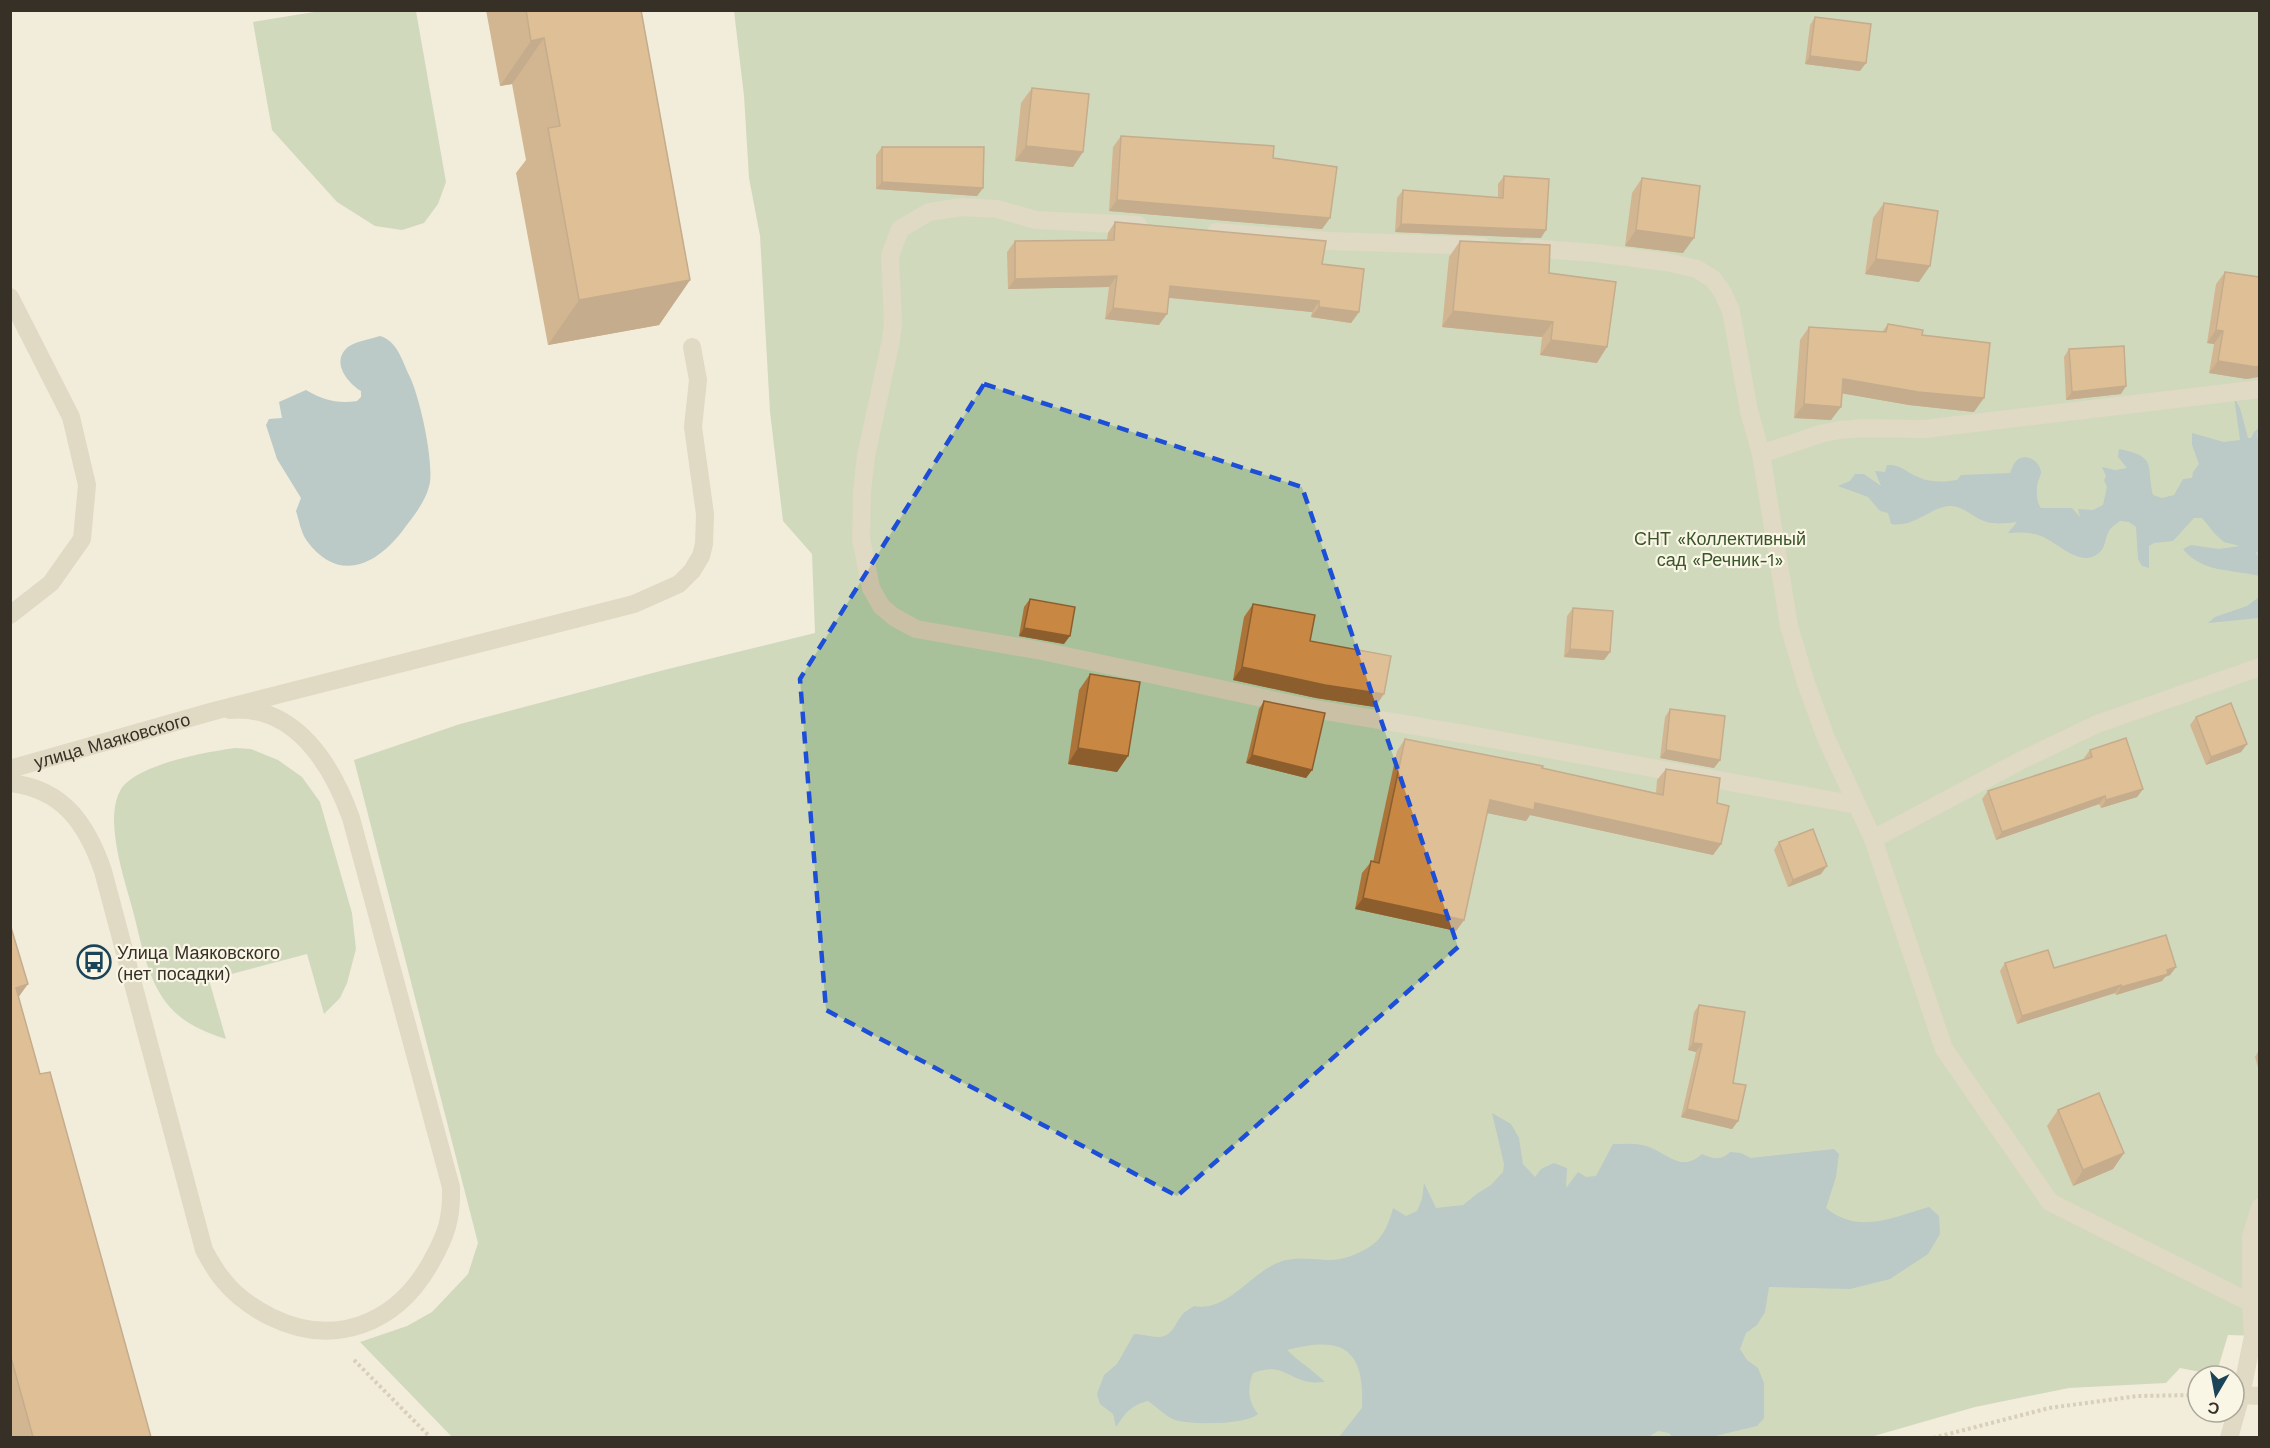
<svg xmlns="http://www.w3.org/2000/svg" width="2270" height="1448" viewBox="0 0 2270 1448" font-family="'Work Sans',sans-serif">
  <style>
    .green { fill: #a9c19a }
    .water { fill: #789eaf }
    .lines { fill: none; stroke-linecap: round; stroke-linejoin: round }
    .path { stroke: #b6ab90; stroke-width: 4; stroke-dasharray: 3 3; stroke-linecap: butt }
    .lane { stroke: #cac0a6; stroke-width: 18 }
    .street { stroke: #cac0a6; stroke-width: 18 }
    .wall { fill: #ac7439 }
    .shaded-wall { fill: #8c5e2e }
    .building { fill: #c88742; stroke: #8c5e2e; stroke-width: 1.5 }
    .marked { fill: none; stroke: #1d4ed8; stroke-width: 4.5; stroke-dasharray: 12 8; stroke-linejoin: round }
    .labels { text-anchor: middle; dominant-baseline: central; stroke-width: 4.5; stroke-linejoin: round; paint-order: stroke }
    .park-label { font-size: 18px; fill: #3a552a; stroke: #faf6e6 }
    .street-label { font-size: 18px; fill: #363027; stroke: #faf6e6 }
    .poi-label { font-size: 18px; fill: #363027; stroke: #faf6e6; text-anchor: start }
  </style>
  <rect width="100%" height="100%" fill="#f2edda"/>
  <g class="green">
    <polygon points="320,11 416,11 446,182 438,204 424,223 402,230 375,226 337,202 272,130 253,22"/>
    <polygon points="734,11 2259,11 2260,1336 2228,1335 2216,1375 2180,1368 2166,1383 2069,1388 1975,1407 1867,1438 452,1437 360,1342 407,1326 432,1312 468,1274 478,1243 354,760 460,724 664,670 815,633 812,554 783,521 770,412 760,236 749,178 744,96"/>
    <path d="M236 748 251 749 278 760 302 777 320 802 352 913 356 949 347 983 340 998 324 1014 307 954 209 980 226 1039C204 1032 183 1023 168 1005 147 979 141 942 133 911 125 882 115 852 114 822 114 812 115 800 120 791 133 765 209 751 236 748Z"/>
  </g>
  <g class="water">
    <path d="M380 336C397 341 402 360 409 375 420 397 433 458 430 482 427 499 416 513 406 526 380 563 340 586 307 541 301 533 299 520 296 511L301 498 277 459 266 425 269 419 282 418 279 402 306 390C323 400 338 404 357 401L361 397V391C348 383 330 362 348 347 356 341 371 339 380 336Z"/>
    <path d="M2234 397 2240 408 2248 438H2251L2254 432 2258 429 2257 437 2259 438V554L2255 551 2259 558V576C2232 569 2202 573 2183 549L2191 545 2219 549 2240 546 2224 542 2215 534 2202 518H2194L2173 541 2154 543 2149 546V568L2142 566 2138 559 2136 527 2129 522 2120 521C2116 524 2111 527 2109 531 2105 538 2106 546 2100 552 2082 570 2057 542 2041 536 2030 532 2019 532 2008 533L2017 522C2007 523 1994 525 1984 521 1972 517 1963 505 1949 506 1929 508 1914 528 1891 524L1888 513 1880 511 1868 497 1838 486 1850 481 1855 474H1864L1881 486 1875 471 1885 472 1887 465C1901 464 1907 473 1918 477 1931 483 1945 482 1957 480L1961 475 2010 473C2012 469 2013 464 2016 461 2025 452 2040 461 2041 472 2041 475 2039 479 2038 481 2036 490 2036 502 2041 508H2072L2080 517 2078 509 2093 510 2103 505 2107 487 2104 480 2106 476 2102 467 2115 470 2127 468 2118 457 2119 449C2158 457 2146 465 2153 495L2162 498 2174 495 2183 479 2192 478 2193 472 2199 464 2192 445V433L2224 442 2240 440Z"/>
    <polygon points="2259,597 2259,618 2208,623 2215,617 2247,606"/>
    <path d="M1492 1113 1511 1124 1519 1138 1523 1164 1535 1177 1541 1169 1554 1163 1567 1168 1566 1188 1578 1172 1586 1177 1596 1176 1613 1144C1622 1144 1633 1143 1642 1145 1665 1149 1679 1175 1702 1154 1713 1159 1721 1161 1730 1152L1741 1153 1751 1158 1834 1149 1839 1154 1836 1177 1826 1208C1859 1235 1893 1217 1929 1207L1939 1216 1940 1234 1928 1254 1890 1279 1850 1289 1769 1287 1765 1312 1757 1325 1746 1333 1740 1349 1747 1360 1758 1368 1764 1383V1418L1757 1426 1711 1437H1672L1669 1433 1658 1431 1647 1438 1339 1437 1362 1408C1365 1349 1343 1335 1287 1350 1299 1362 1313 1370 1325 1382 1320 1382 1314 1383 1310 1382 1286 1378 1282 1362 1253 1373 1247 1388 1248 1401 1258 1414 1246 1425 1191 1425 1175 1420 1165 1416 1157 1407 1148 1401 1129 1406 1126 1413 1116 1427L1113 1414 1100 1404 1097 1394 1104 1375 1117 1364 1134 1334C1143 1334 1150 1337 1158 1337 1172 1337 1175 1324 1182 1315 1185 1311 1190 1309 1194 1306 1227 1312 1249 1275 1277 1263 1294 1256 1310 1259 1327 1260 1339 1261 1356 1255 1366 1249 1382 1241 1389 1224 1393 1208L1406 1216 1417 1211 1422 1199 1424 1183 1436 1208 1463 1205 1478 1193 1491 1185 1503 1172 1504 1164Z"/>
  </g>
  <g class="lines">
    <g class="path">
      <polyline points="354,1360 431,1438"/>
      <polyline points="1933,1438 2049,1408 2138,1396 2198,1395"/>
    </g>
    <g class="lane">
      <polyline points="1138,225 1036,220 997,209 962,207 929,212 900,229 890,256 893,323 891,340 866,456 862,491 861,539 871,588 881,606 894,617 916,629 1042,651 1314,709 1476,736 1857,805"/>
      <polyline points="1216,232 1329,241 1482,246"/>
      <polyline points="1527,248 1596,253 1666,262 1697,269 1713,279 1723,293 1731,311 1749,411 1761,454 1789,626 1806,683 1826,738 1873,839 1944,1049 2050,1202 2251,1303 2253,1336 2241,1395 2260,1396"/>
      <polyline points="10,297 71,417 87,485 82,539 51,583 10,615"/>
      <polyline points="1761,454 1820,434 1839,430 1863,428 1924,429 2260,389"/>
      <path d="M10 783C64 789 87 825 103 871L204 1250C210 1261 216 1272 224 1281 236 1296 253 1308 271 1317 334 1348 396 1324 430 1264 446 1236 452 1219 451 1187L351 818C332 765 295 704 230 710"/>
      <polyline points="1873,839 2020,761 2097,724 2260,667"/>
    </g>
    <g class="street">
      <path id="s1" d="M10 769 214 711 634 604 679 584 692 571 701 556 704 544 705 514 693 427 698 380 692 347"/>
      <polyline points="2251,1303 2251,1237 2260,1207"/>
      <polyline points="2229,1438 2241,1395"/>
    </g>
  </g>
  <g class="wall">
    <polygon points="486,10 641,10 690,280 659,325 548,345 516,173 526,160 512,84 500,86"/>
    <polygon points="1815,17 1860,71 1805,64 1810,25"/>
    <polygon points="1032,88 1073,167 1015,161 1021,103"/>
    <polygon points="1121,136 1330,218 1322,229 1109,211 1113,147"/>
    <polygon points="882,147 983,188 977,196 876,189 876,155"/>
    <polygon points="1504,176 1541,238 1395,232 1397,198 1403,190 1498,198 1498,184"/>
    <polygon points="1642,178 1683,253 1625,246 1632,193"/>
    <polygon points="1884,203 1919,282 1865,274 1873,218"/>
    <polygon points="1115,222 1322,264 1359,312 1351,323 1311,317 1312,312 1169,298 1159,325 1105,319 1109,287 1008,289 1007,252 1015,241 1107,240 1108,233"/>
    <polygon points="1460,241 1549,273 1597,363 1540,355 1542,337 1442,327 1449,257"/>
    <polygon points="2225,272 2247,379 2209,373 2214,344 2207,343 2216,284"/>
    <polygon points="1888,324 1922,335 1974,412 1909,405 1842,393 1831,420 1794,418 1800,340 1809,327 1882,332"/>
    <polygon points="2069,349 2121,394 2066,400 2064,357"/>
    <polygon points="1030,599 1064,644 1019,636 1024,607"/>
    <polygon points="1253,604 1310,641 1375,707 1316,698 1233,680 1244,617"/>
    <polygon points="1573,608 1610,652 1604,660 1564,657 1567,616"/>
    <polygon points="1090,674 1128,756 1117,772 1068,764 1079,690"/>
    <polygon points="1264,701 1312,770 1306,778 1246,763 1259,709"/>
    <polygon points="1670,709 1720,760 1714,768 1660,758 1665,717"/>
    <polygon points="2196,717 2247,744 2241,752 2206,765 2190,725"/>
    <polygon points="1405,739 1656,793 1657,780 1666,769 1717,803 1721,844 1713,855 1530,815 1526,821 1487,813 1464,920 1456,931 1355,909 1362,873 1371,862 1373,862 1397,751"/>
    <polygon points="2090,750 2143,789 2137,797 2101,808 2099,804 1996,840 1982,799 1988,791 2085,759 2084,758"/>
    <polygon points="1779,842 1821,874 1788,887 1774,850"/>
    <polygon points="10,924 18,997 40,1074 151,1437 10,1437"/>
    <polygon points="2005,963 2054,968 2176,967 2170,975 2165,977 2162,981 2116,995 2115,993 2017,1024 2000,971"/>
    <polygon points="1699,1005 1733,1083 1738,1121 1732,1129 1681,1117 1696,1052 1688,1050 1694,1012"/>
    <polygon points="2259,1050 2259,1071 2255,1057"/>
    <polygon points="2058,1110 2124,1153 2113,1169 2073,1186 2047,1126"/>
  </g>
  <g class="shaded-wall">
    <polygon points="544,38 512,84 500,86 531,41"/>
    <polygon points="1810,56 1866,63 1860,71 1805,64"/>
    <polygon points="1026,146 1083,152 1073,167 1015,161"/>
    <polygon points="882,182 983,188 977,196 876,189"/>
    <polygon points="1117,200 1330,218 1322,229 1109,211"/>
    <polygon points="1401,224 1546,230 1541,238 1395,232"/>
    <polygon points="1636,230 1694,238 1683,253 1625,246"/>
    <polygon points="1876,259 1930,266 1919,282 1865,274"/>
    <polygon points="1117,276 1109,287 1008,289 1015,279"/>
    <polygon points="690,280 659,325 548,345 579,300"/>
    <polygon points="1170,286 1319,301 1312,312 1163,297"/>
    <polygon points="1319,307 1359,312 1351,323 1311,317"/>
    <polygon points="1113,308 1167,314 1159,325 1105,319"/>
    <polygon points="1453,311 1553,322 1542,337 1442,327"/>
    <polygon points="2216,330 2223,331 2214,344 2207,343"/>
    <polygon points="1551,340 1607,347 1597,363 1540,355"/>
    <polygon points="2218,361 2259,366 2259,377 2247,379 2209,373"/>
    <polygon points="1843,379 1984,398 1974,412 1909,405 1834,392"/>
    <polygon points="2126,386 2121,394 2066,400 2072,392"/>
    <polygon points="1804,404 1841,407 1831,420 1794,418"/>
    <polygon points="1024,628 1070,636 1064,644 1019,636"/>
    <polygon points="1570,649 1610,652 1604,660 1564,657"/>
    <polygon points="1242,667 1384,694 1375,707 1316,698 1233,680"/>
    <polygon points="2247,744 2241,752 2206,765 2211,757"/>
    <polygon points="1078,748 1128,756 1117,772 1068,764"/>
    <polygon points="1666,750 1720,760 1714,768 1660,758"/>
    <polygon points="1252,755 1312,770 1306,778 1246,763"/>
    <polygon points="2143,789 2137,797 2101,808 2106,800"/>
    <polygon points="2105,796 2099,804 1996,840 2002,832"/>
    <polygon points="1490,800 1535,803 1721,844 1713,855 1530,815 1526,821 1482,812"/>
    <polygon points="1827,866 1821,874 1788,887 1793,880"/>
    <polygon points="1363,898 1464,920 1456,931 1355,909"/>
    <polygon points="2176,967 2170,975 2165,977 2162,981 2116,995 2121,987"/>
    <polygon points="28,984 10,1009 16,988"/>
    <polygon points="2121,985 2115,993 2017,1024 2022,1016"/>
    <polygon points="1693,1043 1702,1044 1696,1052 1688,1050"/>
    <polygon points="1687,1109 1738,1121 1732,1129 1681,1117"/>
    <polygon points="2124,1153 2113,1169 2073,1186 2083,1170"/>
  </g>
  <g class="building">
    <polygon points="526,10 641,10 690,280 579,300 548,128 560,126 544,38 531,41"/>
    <polygon points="1815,17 1871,24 1866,63 1810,56"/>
    <polygon points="1032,88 1089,94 1083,152 1026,146"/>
    <polygon points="1121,136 1274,146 1273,158 1337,167 1330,218 1117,200"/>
    <polygon points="882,147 984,147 983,188 882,182"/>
    <polygon points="1504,176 1549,179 1546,230 1401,224 1403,190 1503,198"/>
    <polygon points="1642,178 1700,186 1694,238 1636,230"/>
    <polygon points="1884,203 1938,211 1930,266 1876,259"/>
    <polygon points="1115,222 1326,241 1322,264 1364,269 1359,312 1319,307 1319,301 1170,286 1167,314 1113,308 1117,276 1015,279 1015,241 1114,240"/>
    <polygon points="1460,241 1550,245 1549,273 1616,282 1607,347 1551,340 1553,322 1453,311"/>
    <polygon points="2225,272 2259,277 2259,366 2256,367 2218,361 2223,331 2216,330"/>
    <polygon points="1888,324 1923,330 1922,335 1990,343 1984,398 1918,392 1843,379 1841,407 1804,404 1809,327 1886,332"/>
    <polygon points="2124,346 2126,386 2072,392 2069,349"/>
    <polygon points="1030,599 1075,607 1070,636 1024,628"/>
    <polygon points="1253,604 1315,615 1310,641 1391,656 1384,694 1325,685 1242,667"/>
    <polygon points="1573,608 1613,611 1610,652 1570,649"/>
    <polygon points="1090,674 1140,682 1128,756 1078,748"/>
    <polygon points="1264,701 1325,713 1312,770 1252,755"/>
    <polygon points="2231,703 2247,744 2211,757 2196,717"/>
    <polygon points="1670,709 1725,716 1720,760 1666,750"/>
    <polygon points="2126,738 2143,789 2106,800 2105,796 2002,832 1988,791 2092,757 2090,750"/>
    <polygon points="1405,739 1543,766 1542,768 1663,795 1666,769 1720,778 1717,803 1729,806 1721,844 1535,803 1534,810 1490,800 1464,920 1363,898 1371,861 1379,863"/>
    <polygon points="1813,829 1827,866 1793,880 1779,842"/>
    <polygon points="10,924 28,984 16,988 40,1074 50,1072 151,1437 33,1437 10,1354"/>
    <polygon points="2166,935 2176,967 2167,970 2168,974 2121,987 2121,985 2022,1016 2005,963 2048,950 2054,968"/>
    <polygon points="1699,1005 1745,1012 1733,1083 1746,1085 1738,1121 1687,1109 1702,1044 1693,1043"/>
    <polygon points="2099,1093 2124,1153 2083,1170 2058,1110"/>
  </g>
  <path d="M0 0H2270V1448H0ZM984 384 1302 487 1458 947 1177 1196 826 1010 800 679Z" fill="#f2edda" fill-opacity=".55" fill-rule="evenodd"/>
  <path class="marked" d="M984 384 1302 487 1458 947 1177 1196 826 1010 800 679Z"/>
  <defs>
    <g id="bus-ring" transform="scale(1.725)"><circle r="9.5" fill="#faf6e6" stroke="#1c4458" stroke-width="1.5"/><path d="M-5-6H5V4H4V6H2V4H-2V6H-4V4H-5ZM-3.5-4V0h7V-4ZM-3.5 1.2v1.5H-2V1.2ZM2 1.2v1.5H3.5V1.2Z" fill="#1c4458"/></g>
  </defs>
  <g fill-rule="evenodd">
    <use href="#bus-ring" x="94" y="962"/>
  </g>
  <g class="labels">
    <g class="park-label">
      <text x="1720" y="538">СНТ «Коллективный<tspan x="1720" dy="21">сад «Речник-1»</tspan></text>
    </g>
    <g class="street-label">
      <text stroke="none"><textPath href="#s1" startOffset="106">улица Маяковского</textPath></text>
    </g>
    <g class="poi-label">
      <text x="117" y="952">Улица Маяковского<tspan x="117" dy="21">(нет посадки)</tspan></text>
    </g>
  </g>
  <rect width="2270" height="1448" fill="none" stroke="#363027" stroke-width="24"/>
  <g transform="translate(2216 1394) rotate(190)"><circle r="28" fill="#faf6e6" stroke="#aca79a" stroke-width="1.5"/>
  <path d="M0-4.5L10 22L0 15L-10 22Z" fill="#1c4458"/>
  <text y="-9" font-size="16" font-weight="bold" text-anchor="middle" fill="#363027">С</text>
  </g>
</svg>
